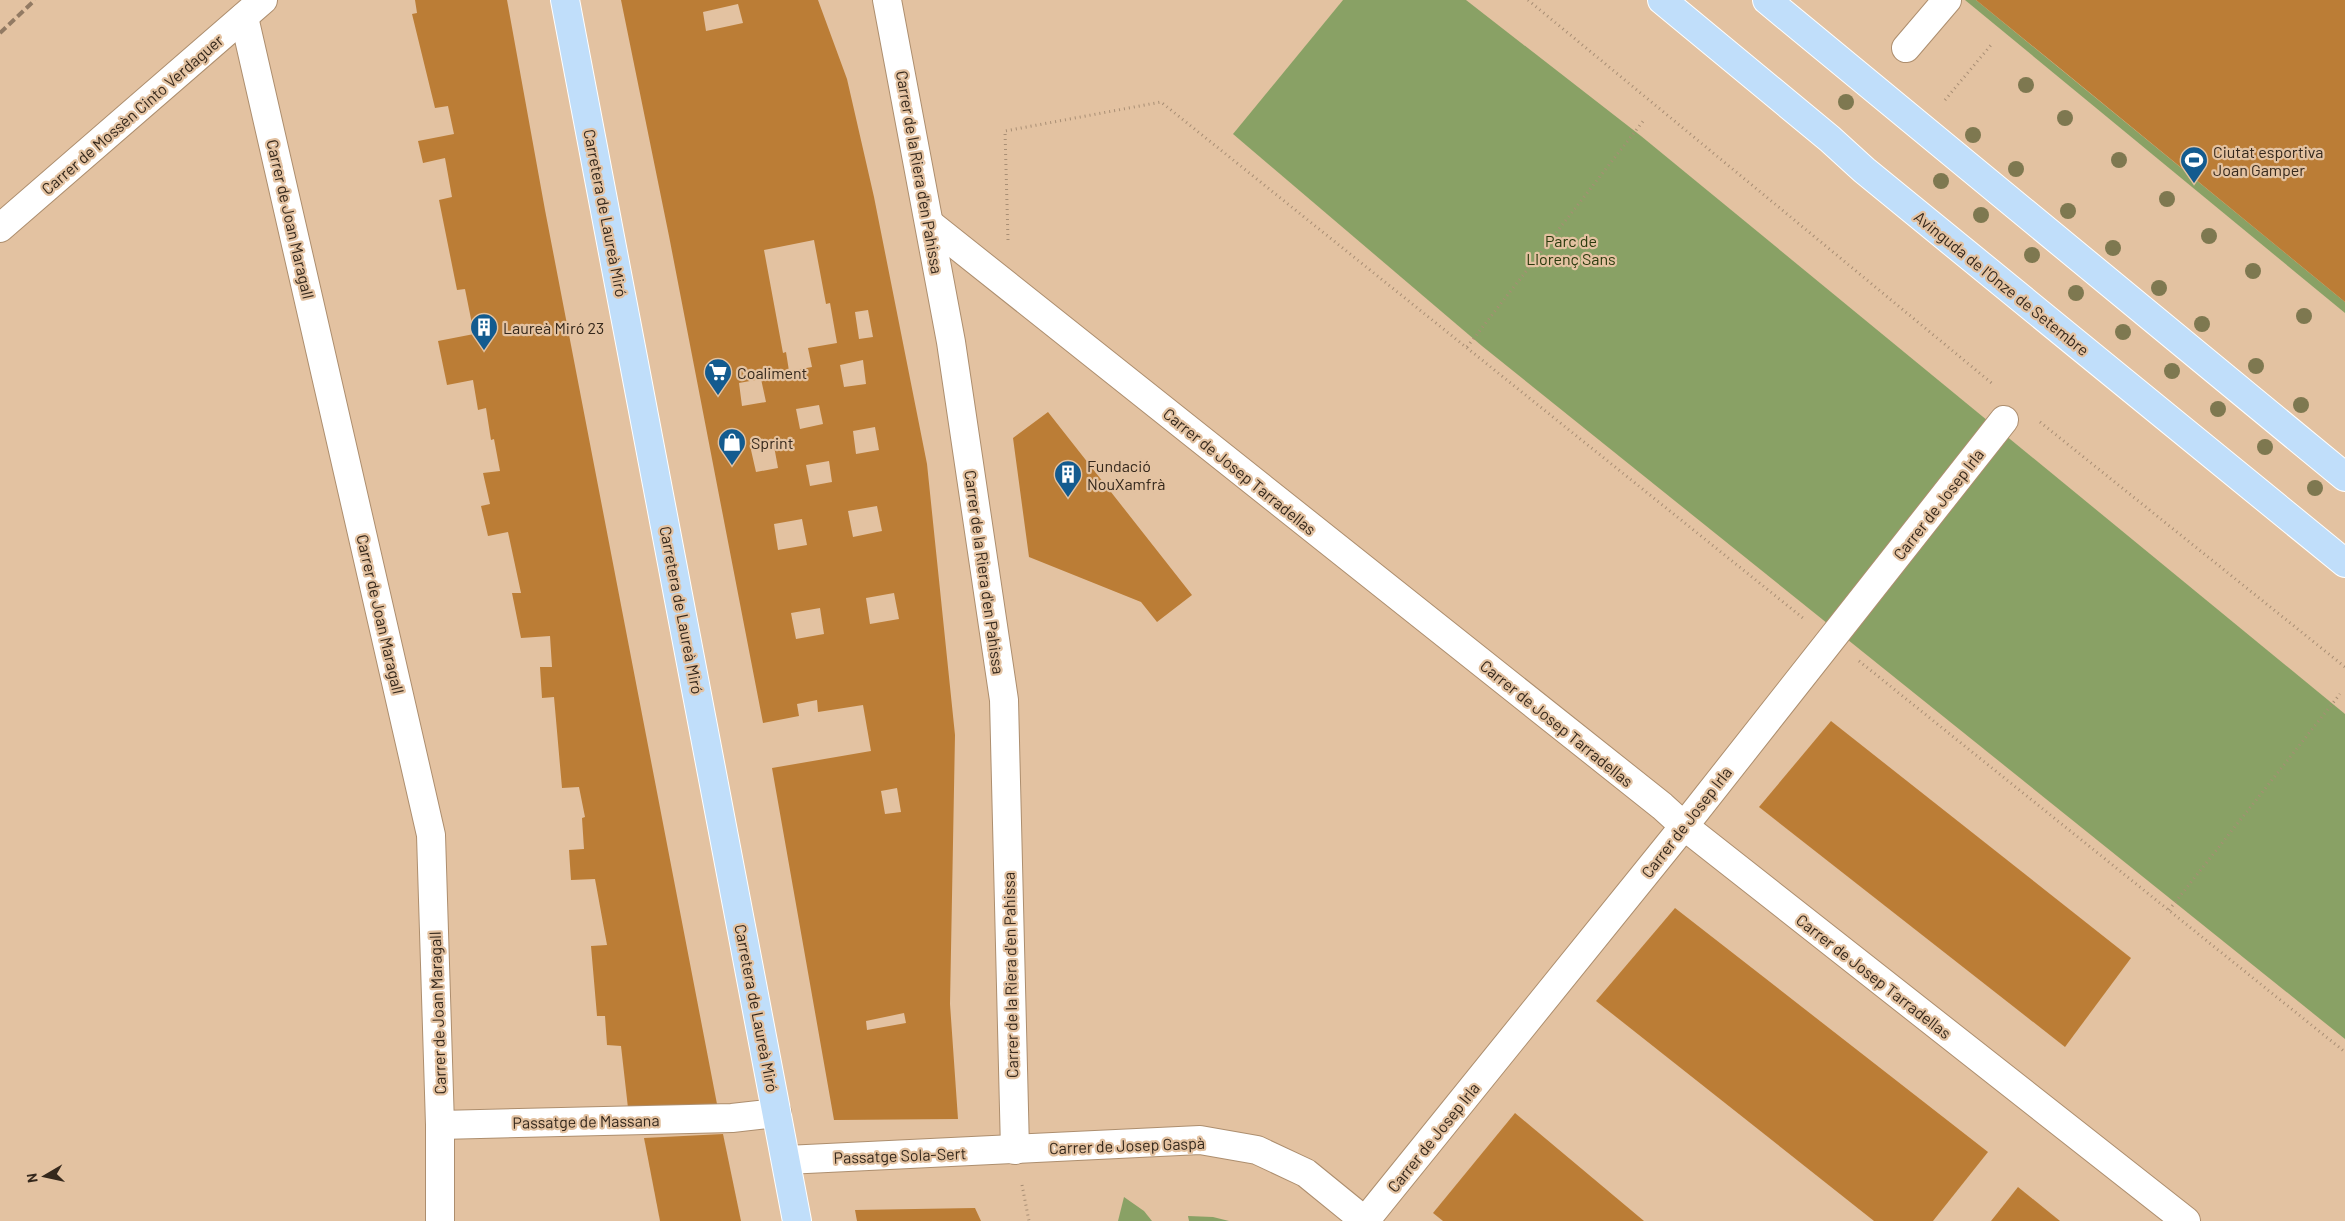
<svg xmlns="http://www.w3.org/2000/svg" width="2345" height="1221" viewBox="0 0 2345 1221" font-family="Barlow,sans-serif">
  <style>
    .green { fill: #89a165 }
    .building { fill: #bb7d36; fill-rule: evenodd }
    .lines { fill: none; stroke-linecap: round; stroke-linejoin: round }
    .minor-casing { stroke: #ad8e6e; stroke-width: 30 }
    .major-casing { stroke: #fff; stroke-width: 30 }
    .path { stroke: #a88e74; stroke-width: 3; stroke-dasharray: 1 4; stroke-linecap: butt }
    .minor { stroke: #fff; stroke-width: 28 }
    .major { stroke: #c0defa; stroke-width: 28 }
    .rail { stroke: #927a63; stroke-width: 4; stroke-dasharray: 8 4; stroke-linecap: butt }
    .tree { fill: #7e7850 }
    .labels { text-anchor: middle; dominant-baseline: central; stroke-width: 4.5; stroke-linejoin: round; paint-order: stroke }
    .street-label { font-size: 16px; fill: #35281c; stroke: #e3c2a1 }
    .poi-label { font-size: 16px; fill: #35281c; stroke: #e3c2a1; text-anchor: start }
    .park-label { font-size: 16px; fill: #2b3b0e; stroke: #e3c2a1 }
  </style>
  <rect width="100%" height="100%" fill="#e3c2a1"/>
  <g class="green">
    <polygon points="1343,0 1466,0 1641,136 2345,714 2345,1039 1482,346 1233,134"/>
    <polygon points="1965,0 1976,0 2345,302 2345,313"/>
    <polygon points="1124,1197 1144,1211 1152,1221 1118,1221"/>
    <polygon points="1188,1216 1213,1217 1229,1221 1189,1221"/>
  </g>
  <g class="building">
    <polygon points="415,0 507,0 545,210 717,1104 628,1108 621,1046 607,1045 605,1016 597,1016 591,946 607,945 595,879 571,880 569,850 584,849 582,818 585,817 579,787 562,788 554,697 542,698 540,667 552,667 550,636 521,638 512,593 521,593 508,532 488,536 481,506 490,504 483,473 500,471 494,439 491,440 486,408 478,410 473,380 447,385 438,341 474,334 465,289 457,290 439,200 452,197 445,158 423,163 418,141 454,134 448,106 435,108 412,14 417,13"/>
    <path d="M621 0H818L847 79 874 197 927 464 955 735 950 1004 958 1119 834 1120 772 768 871 751 863 705 818 712 817 700 797 704 799 716 763 723 669 236ZM738 4 743 23 706 31 703 12ZM814 240 826 304 830 303 837 343 808 348 812 367 789 371 786 352 783 353 764 250ZM868 310 873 337 859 339 855 312ZM863 360 866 384 844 387 840 365ZM761 379 766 402 742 406 739 383ZM819 405 823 424 800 429 796 409ZM875 427 879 450 856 454 853 431ZM774 446 778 468 756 472 751 450ZM829 461 832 482 810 486 806 465ZM877 506 882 531 853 537 848 511ZM802 519 807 545 778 550 774 524ZM894 593 899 619 870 624 866 598ZM820 608 824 634 796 639 791 613ZM897 788 901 812 885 814 881 791ZM904 1013 906 1023 867 1030 866 1021Z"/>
    <polygon points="1976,0 2345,0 2345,302 2056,65"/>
    <polygon points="1048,412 1192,595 1157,622 1141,602 1029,557 1013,438"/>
    <polygon points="1831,721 2131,958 2065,1047 1759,807"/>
    <polygon points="1675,908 1988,1152 1933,1221 1874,1221 1596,1001"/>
    <polygon points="1515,1113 1644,1221 1443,1221 1433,1213"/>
    <polygon points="723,1134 741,1221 660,1221 644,1138"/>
    <polygon points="2018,1187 2060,1221 1991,1221"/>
    <polygon points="975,1208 981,1221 857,1221 855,1210"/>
  </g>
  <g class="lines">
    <g class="minor-casing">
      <g id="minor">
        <polyline points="887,0 951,342 1004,700 1015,1150"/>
        <polyline points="244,17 431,835 440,1125 440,1221"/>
        <polyline points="1906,48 1947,0"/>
        <polyline points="930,224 1662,806 1684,826 2186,1221"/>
        <polyline points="0,228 263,0"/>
        <polyline points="440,1125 732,1118 777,1113"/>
        <polyline points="786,1160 1200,1140 1257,1150 1306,1173 1365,1221"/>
        <polyline points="1365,1221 1684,826 2004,420"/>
      </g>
    </g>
    <g class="major-casing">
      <g id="major">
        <polyline points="565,0 797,1221"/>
        <polyline points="1662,0 1830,139 1864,170 2345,563"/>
        <polyline points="1767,0 2345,477"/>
      </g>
    </g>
    <g class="path">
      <polyline points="1528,0 1994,385"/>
      <polyline points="1945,100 1991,45"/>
      <polyline points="1008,240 1005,131 1161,102 1803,618"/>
      <polyline points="1467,347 1644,120"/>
      <polyline points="2040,422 2345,667"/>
      <polyline points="1859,661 2345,1052"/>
      <polyline points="2169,910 2340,694"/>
      <polyline points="1022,1185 1029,1221"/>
    </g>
    <use href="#minor" class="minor"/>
    <use href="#major" class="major"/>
    <polyline class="rail" points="0,33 35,0"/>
  </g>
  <g class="tree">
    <circle cx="2026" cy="85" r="8"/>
    <circle cx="1846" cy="102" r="8"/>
    <circle cx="2065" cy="118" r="8"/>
    <circle cx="1973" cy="135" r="8"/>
    <circle cx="2119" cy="160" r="8"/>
    <circle cx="2016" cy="169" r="8"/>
    <circle cx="1941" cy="181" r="8"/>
    <circle cx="2167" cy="199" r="8"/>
    <circle cx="2068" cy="211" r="8"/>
    <circle cx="1981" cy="215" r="8"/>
    <circle cx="2209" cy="236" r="8"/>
    <circle cx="2113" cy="248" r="8"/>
    <circle cx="2032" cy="255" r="8"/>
    <circle cx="2253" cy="271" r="8"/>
    <circle cx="2159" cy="288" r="8"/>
    <circle cx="2076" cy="293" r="8"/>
    <circle cx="2304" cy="316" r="8"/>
    <circle cx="2202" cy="324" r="8"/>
    <circle cx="2123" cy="332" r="8"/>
    <circle cx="2256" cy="366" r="8"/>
    <circle cx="2172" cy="371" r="8"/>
    <circle cx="2301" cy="405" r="8"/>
    <circle cx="2218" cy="409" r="8"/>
    <circle cx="2265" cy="447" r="8"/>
    <circle cx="2315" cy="488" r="8"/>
  </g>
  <defs>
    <g id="stadium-pin" transform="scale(1.4375)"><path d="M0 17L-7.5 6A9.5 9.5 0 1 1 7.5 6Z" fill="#135b8f" stroke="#e3c2a1"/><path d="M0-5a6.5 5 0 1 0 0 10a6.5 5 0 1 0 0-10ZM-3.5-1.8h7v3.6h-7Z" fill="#fff"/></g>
    <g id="building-pin" transform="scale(1.4375)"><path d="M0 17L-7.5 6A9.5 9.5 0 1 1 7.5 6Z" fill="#135b8f" stroke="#e3c2a1"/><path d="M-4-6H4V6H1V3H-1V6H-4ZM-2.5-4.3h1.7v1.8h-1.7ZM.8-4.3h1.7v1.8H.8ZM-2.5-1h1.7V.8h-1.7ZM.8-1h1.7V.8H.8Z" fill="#fff"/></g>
    <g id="supermarket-pin" transform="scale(1.4375)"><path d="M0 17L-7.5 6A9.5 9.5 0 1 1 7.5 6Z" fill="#135b8f" stroke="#e3c2a1"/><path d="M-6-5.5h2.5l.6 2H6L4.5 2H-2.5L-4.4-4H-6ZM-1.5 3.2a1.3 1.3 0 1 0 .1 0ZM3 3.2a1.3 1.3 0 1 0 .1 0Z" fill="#fff"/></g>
    <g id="shop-pin" transform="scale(1.4375)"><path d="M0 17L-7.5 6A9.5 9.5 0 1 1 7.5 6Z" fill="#135b8f" stroke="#e3c2a1"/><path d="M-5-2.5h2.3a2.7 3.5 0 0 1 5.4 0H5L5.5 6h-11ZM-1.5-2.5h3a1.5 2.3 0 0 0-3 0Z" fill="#fff"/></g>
  </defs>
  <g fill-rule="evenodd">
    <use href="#stadium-pin" x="2194" y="160"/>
    <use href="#building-pin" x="484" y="327"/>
    <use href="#supermarket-pin" x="718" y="372"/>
    <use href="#shop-pin" x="732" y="442"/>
    <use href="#building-pin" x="1068" y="474"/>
  </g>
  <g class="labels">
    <g class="street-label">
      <text transform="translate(132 114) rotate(-41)">Carrer de Mossèn Cinto Verdaguer</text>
      <text transform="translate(920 172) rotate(80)">Carrer de la Riera d'en Pahissa</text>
      <text transform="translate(606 213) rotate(79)">Carretera de Laureà Miró</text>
      <text transform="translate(291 219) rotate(77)">Carrer de Joan Maragall</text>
      <text transform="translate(2002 283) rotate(39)">Avinguda de l'Onze de Setembre</text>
      <text transform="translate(1240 471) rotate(39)">Carrer de Josep Tarradellas</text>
      <text transform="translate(1938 504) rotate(-52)">Carrer de Josep Irla</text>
      <text transform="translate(985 572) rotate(82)">Carrer de la Riera d'en Pahissa</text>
      <text transform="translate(682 610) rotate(79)">Carretera de Laureà Miró</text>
      <text transform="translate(381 614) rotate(77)">Carrer de Joan Maragall</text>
      <text transform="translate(1557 723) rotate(39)">Carrer de Josep Tarradellas</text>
      <text transform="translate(1686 822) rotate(-52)">Carrer de Josep Irla</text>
      <text transform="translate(1010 975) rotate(-91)">Carrer de la Riera d'en Pahissa</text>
      <text transform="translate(1874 976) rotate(38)">Carrer de Josep Tarradellas</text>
      <text transform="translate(757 1008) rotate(79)">Carretera de Laureà Miró</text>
      <text transform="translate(437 1013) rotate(-92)">Carrer de Joan Maragall</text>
      <text transform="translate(586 1121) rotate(-1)">Passatge de Massana</text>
      <text transform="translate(1433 1137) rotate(-51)">Carrer de Josep Irla</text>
      <text transform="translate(1127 1145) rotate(-2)">Carrer de Josep Gaspà</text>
      <text transform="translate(900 1155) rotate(-2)">Passatge Sola-Sert</text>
    </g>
    <g class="poi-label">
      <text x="2213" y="151">Ciutat esportiva<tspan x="2213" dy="18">Joan Gamper</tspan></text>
      <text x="503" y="327">Laureà Miró 23</text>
      <text x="737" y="372">Coaliment</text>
      <text x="751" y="442">Sprint</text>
      <text x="1087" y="465">Fundació<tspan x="1087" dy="18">NouXamfrà</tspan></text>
    </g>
    <g class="park-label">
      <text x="1571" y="240">Parc de<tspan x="1571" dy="18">Llorenç Sans</tspan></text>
    </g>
  </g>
  <g transform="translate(45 1176) rotate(261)" stroke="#e3c2a1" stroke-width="4" paint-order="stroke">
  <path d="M0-4L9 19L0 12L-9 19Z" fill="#35281c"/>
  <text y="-8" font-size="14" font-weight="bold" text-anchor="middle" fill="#35281c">N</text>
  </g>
</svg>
